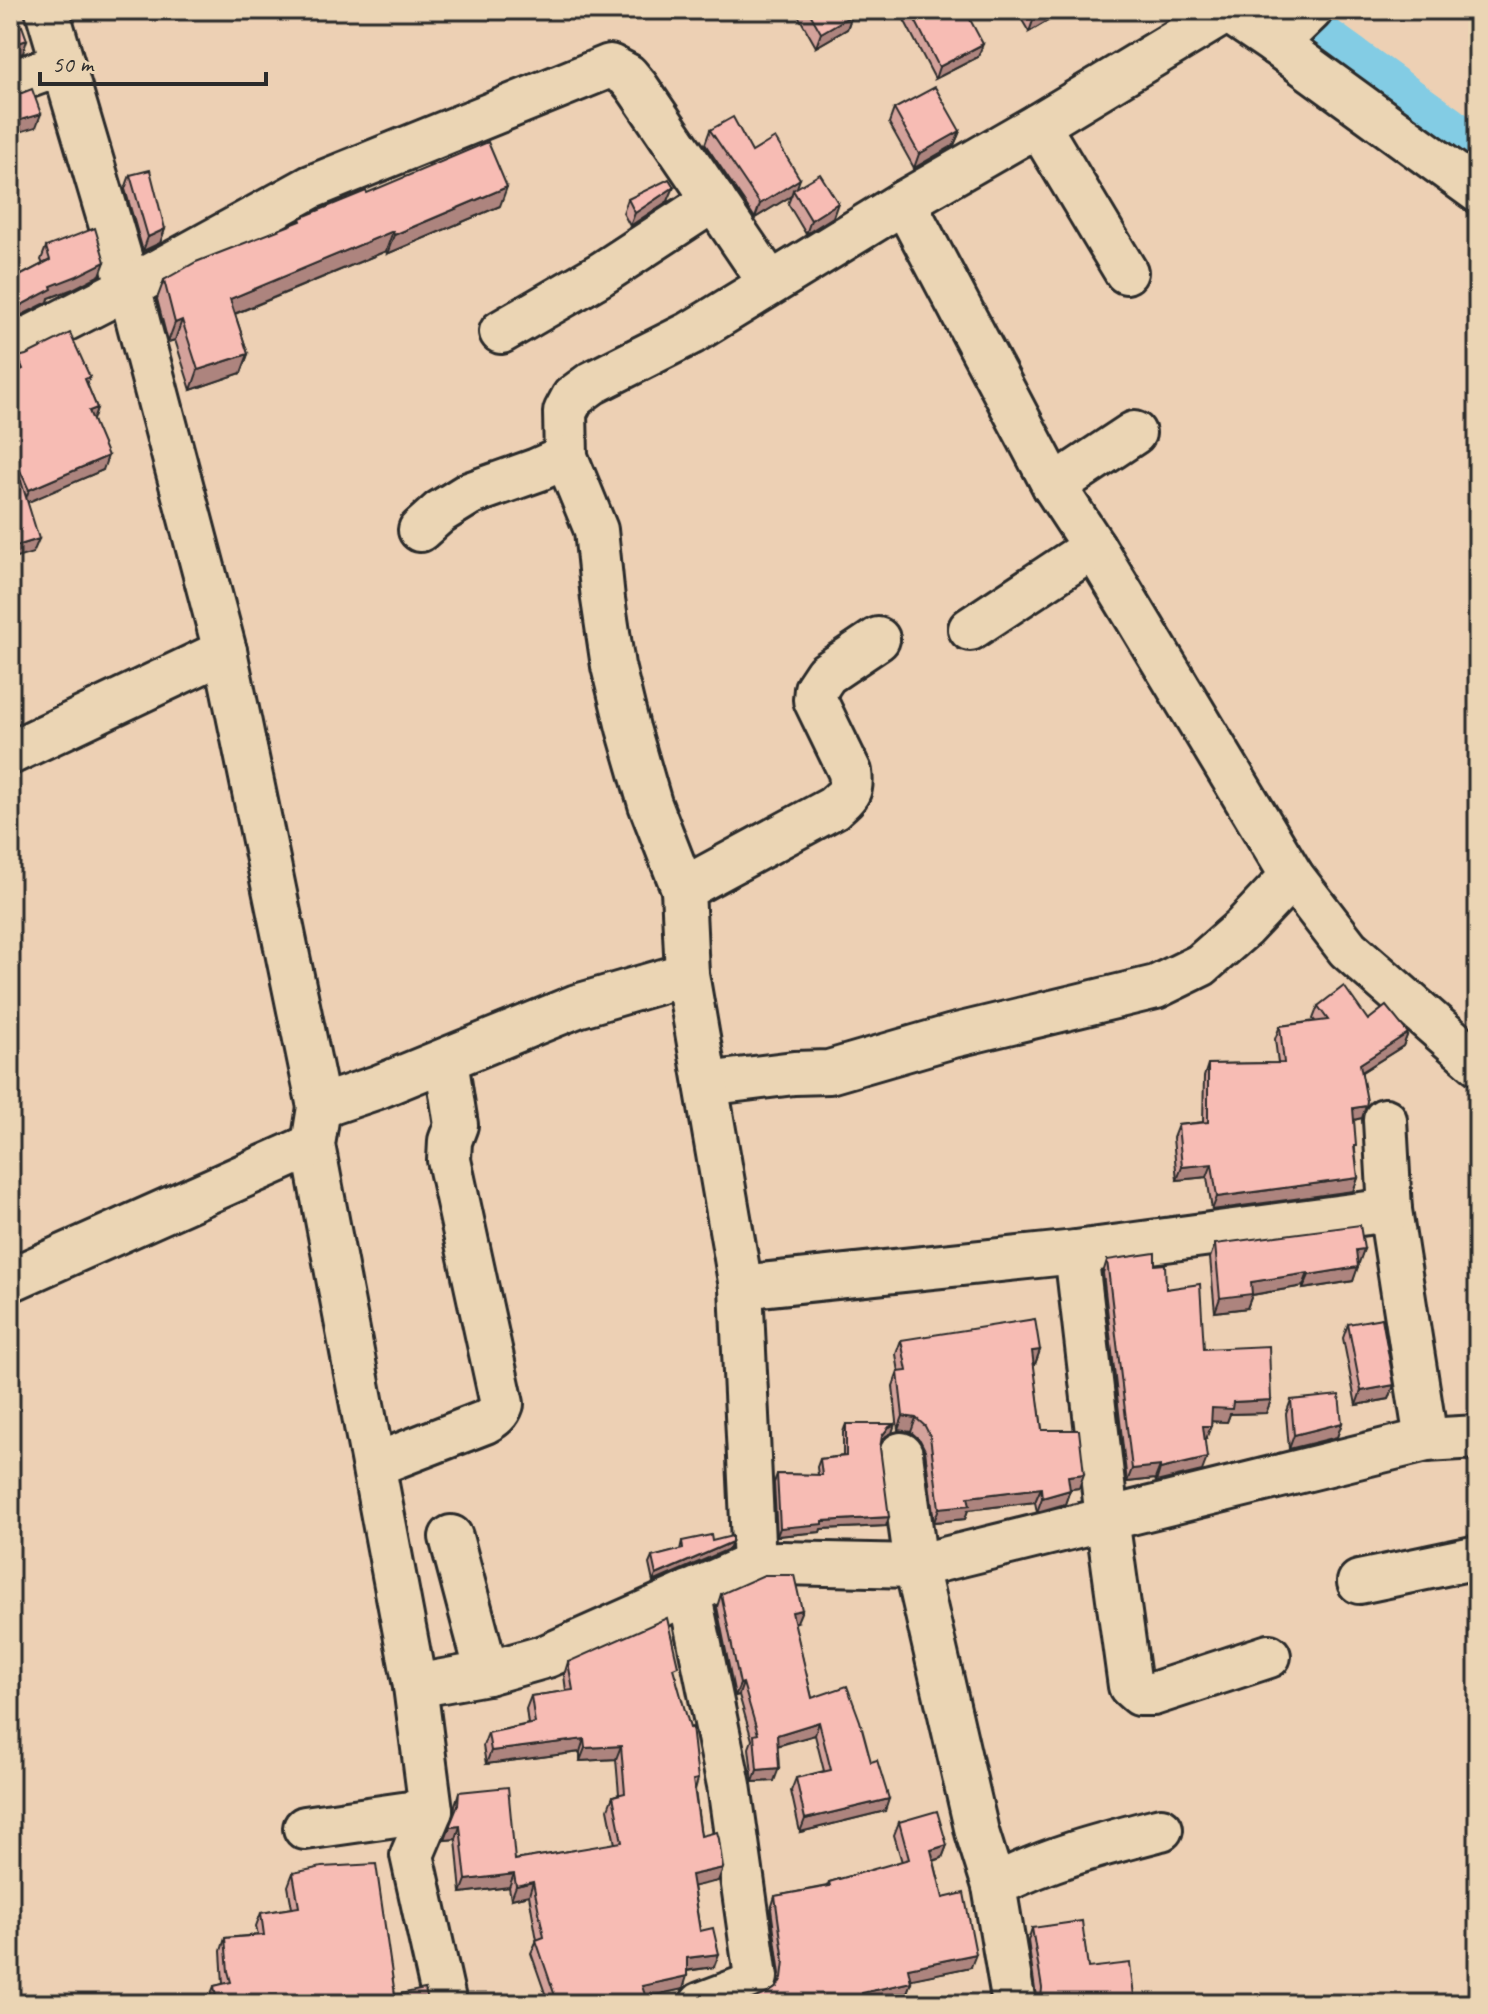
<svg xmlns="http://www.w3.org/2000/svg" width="1488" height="2014" viewBox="0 0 1488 2014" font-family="Caveat,sans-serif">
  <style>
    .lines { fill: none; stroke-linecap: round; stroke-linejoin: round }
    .canal { stroke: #83cce4; stroke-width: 32 }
    .minor-casing { stroke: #2b2b2b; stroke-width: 48 }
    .minor { stroke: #ebd5b4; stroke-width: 42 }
    .wall { fill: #d4a29b; stroke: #2b2b2b; stroke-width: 2 }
    .shaded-wall { fill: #ad847e; stroke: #2b2b2b; stroke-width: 2 }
    .building { fill: #f7bcb4; stroke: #2b2b2b; stroke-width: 2 }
  </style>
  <rect width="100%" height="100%" fill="#edd0b4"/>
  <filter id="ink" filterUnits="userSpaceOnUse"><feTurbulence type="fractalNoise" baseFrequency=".0125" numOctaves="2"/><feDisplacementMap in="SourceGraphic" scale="16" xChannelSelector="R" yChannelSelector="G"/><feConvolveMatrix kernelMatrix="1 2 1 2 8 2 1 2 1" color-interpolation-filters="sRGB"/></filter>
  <g filter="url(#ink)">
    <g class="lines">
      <polyline class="canal" points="1295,10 1478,142"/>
      <g class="minor-casing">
        <g id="minor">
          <polyline points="47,10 129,287 225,651 319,1107 313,1145 415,1686 431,1810 412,1855 445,2004"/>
          <polyline points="1226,10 1276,44 1478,191"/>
          <polyline points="1276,44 1311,10"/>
          <polyline points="10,83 62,64"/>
          <polyline points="1038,125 1126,272"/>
          <polyline points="904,202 1054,486 1094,547 1292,876 1348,949 1478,1063"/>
          <polyline points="501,332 601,274 714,200"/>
          <polyline points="10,348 129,287 311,187 610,66 627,75 637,87 770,283"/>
          <polyline points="566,457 565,412 573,397 592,383 691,333 904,202 1038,125 1227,11"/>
          <polyline points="1054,486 1134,433"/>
          <polyline points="420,530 440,512 469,494 537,470 566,457 596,530 603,599 613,666 628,728 650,804 683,889"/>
          <polyline points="970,629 1094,547"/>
          <polyline points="10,753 225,651"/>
          <path d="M687 974 683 889 833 808C847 795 853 793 850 772L815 700 816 689 826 674 878 639"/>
          <polyline points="706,1084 794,1073 829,1072 953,1036 1156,987 1201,965 1243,928 1292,876"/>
          <polyline points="319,1107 378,1087 577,1006 687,974 741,1287 754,1564"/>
          <polyline points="1385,1120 1390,1210 1426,1440"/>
          <polyline points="1076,1252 1107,1518 1130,1686 1139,1694 1153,1694 1269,1656"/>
          <polyline points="10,1280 313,1145"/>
          <polyline points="741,1287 1076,1252 1390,1210"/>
          <polyline points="901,1454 916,1566 977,1832 994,1886 1014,2004"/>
          <path d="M374 1465 485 1422C494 1417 499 1413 502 1404L449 1160 450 1141 456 1125 446 1060"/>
          <polyline points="451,1537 487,1673"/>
          <polyline points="1359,1582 1478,1557"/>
          <polyline points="689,1592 729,1785 756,1977 754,1984 701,2004"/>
          <polyline points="415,1686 487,1673 547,1656 754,1564 781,1563 916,1566 1426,1440 1478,1437"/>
          <polyline points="305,1828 431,1810"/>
          <path d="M994 1886C1047 1858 1103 1844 1161 1829"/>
        </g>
      </g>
      <use href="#minor" class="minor"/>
    </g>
    <g class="wall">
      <polygon points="795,10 849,10 852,15 847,29 816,47"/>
      <polygon points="899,10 976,10 968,15 978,57 935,79"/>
      <polygon points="1016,10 1062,10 1061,13 1029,32"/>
      <polygon points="894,109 960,131 954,145 914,168 889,123"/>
      <polygon points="710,130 752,152 833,217 806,234 788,204 791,196 755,218 705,144"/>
      <polygon points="130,175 165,229 160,243 143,251 125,189"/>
      <polygon points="367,193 500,206 387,254 386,251 235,314 248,354 241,373 191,390 175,340 168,342 157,299 164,280 299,221 300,218"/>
      <polygon points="628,199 668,201 630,226 623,213"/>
      <polygon points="46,247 100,275 73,289 49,298 48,302 16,278 43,264 41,260"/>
      <polygon points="18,357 90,377 87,385 97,408 93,420 103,470 27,502 33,553 14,483 10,474 10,375 14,374 13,371"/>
      <polygon points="1318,1006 1408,1033 1403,1046 1362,1072 1362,1118 1354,1120 1355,1150 1358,1178 1353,1191 1212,1210 1207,1177 1177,1180 1173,1138 1178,1125 1203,1122 1204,1077 1208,1064 1278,1063 1275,1039 1280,1026 1315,1021 1313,1019"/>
      <polygon points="1215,1244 1364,1249 1358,1263 1353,1281 1303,1289 1303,1286 1252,1295 1247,1308 1215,1312 1210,1258"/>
      <polygon points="1107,1260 1155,1265 1166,1289 1204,1349 1271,1400 1266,1413 1230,1414 1227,1422 1211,1421 1206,1439 1204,1439 1202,1471 1156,1482 1155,1479 1127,1482 1103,1273"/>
      <polygon points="1348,1324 1394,1385 1389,1399 1356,1405 1343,1338"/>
      <polygon points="901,1340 1040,1350 1035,1364 1033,1364 1042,1430 1079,1488 1070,1489 1065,1504 1037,1512 1035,1502 968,1510 965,1519 934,1522 925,1450 920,1440 911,1432 898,1430 893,1386 898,1372 899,1372 896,1354"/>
      <polygon points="1291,1400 1342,1423 1337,1437 1289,1449 1286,1414"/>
      <polygon points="846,1424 892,1433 886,1436 881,1441 880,1448 886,1526 821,1529 820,1532 777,1536 774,1483 777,1474 818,1475 817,1467 820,1459 843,1456 843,1432"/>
      <polygon points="682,1541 732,1542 729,1549 653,1582 649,1564 652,1557 680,1550"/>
      <polygon points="721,1594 797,1622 794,1623 812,1698 871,1762 885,1811 800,1832 791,1791 796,1778 824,1771 815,1735 777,1746 774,1781 753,1782 749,1748 752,1740 739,1695 735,1696 717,1607"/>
      <polygon points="568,1662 675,1675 698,1779 695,1790 701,1836 723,1868 718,1881 693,1886 700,1931 714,1967 687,1971 683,1989 646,1997 547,1999 531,1953 537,1940 529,1895 511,1899 509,1887 461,1893 456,1839 445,1840 445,1838 454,1816 455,1805 459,1792 515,1860 615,1844 608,1809 613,1796 619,1794 616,1759 580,1761 580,1752 486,1764 483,1746 488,1733 528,1724 526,1709 531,1696 566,1691 564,1675"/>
      <polygon points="899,1822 947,1845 942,1858 934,1861 943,1898 971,1967 910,1979 911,1982 906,1995 768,1993 777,1987 780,1974 771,1909 775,1896 827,1886 829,1882 902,1862 894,1835"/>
      <polygon points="293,1873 395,1995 427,1997 209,1999 214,1986 223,1984 221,1951 225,1938 258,1935 256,1926 261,1913 292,1908 288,1886"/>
      <polygon points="1032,1928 1088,1968 1037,2004 1028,1941"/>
    </g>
    <g class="shaded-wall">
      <polygon points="962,10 976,10 959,19"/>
      <polygon points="1047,10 1062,10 1061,13 1029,32 1034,18"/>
      <polygon points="852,15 847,29 816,47 821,33"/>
      <polygon points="27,40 23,53 10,57 10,46"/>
      <polygon points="983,44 978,57 935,79 939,67"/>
      <polygon points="41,114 36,127 10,135 10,123"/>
      <polygon points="960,131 954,145 914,168 919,154"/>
      <polygon points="800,179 795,193 793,190 791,196 755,218 760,204"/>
      <polygon points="507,187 500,206 387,254 394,235"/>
      <polygon points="674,187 668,201 630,226 635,213"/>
      <polygon points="838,203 833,217 806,234 811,220"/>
      <polygon points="165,229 160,243 143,251 148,237"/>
      <polygon points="393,231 386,251 224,318 230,299"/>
      <polygon points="105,262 100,275 73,289 49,298 48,302 10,321 10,311 51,286"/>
      <polygon points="182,320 175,340 168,342 175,323"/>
      <polygon points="248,354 241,373 191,390 198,370"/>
      <polygon points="97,408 92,422 89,411"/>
      <polygon points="108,456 103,470 24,504 29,490"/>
      <polygon points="39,539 33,553 10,560 10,548"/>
      <polygon points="1408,1033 1403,1046 1355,1076 1360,1064"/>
      <polygon points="1366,1106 1362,1118 1349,1121 1353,1108"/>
      <polygon points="1212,1164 1207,1177 1177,1180 1182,1167"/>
      <polygon points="1358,1178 1353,1191 1212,1210 1217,1197"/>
      <polygon points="1364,1249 1359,1263 1351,1264 1356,1250"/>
      <polygon points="1358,1267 1353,1281 1303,1289 1309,1275"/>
      <polygon points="1308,1273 1303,1286 1252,1295 1247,1308 1215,1312 1220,1298 1251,1282"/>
      <polygon points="1040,1350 1035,1364 1026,1365 1032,1351"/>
      <polygon points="1394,1385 1389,1399 1356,1405 1361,1391"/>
      <polygon points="1271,1400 1266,1413 1230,1414 1227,1422 1207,1421 1212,1408 1233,1402"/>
      <polygon points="903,1416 916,1418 911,1432 898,1430"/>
      <polygon points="1342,1423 1337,1437 1289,1449 1294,1435"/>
      <polygon points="895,1424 892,1433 886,1436 879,1444 882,1436 889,1427"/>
      <polygon points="1203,1426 1211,1426 1206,1439 1198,1439"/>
      <polygon points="1207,1458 1202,1471 1156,1482 1160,1469"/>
      <polygon points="1160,1466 1155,1479 1127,1482 1132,1469"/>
      <polygon points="1084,1474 1079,1488 1063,1490 1068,1476"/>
      <polygon points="1041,1488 1035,1502 968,1510 965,1519 934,1522 939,1508 968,1497"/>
      <polygon points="1070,1490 1065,1504 1037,1512 1042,1498"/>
      <polygon points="889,1517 886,1526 821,1529 820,1532 777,1536 780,1528 823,1521"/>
      <polygon points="732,1542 729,1549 653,1582 656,1575"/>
      <polygon points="802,1610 797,1622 787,1625 792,1612"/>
      <polygon points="743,1683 739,1695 735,1696 740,1684"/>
      <polygon points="819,1722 815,1735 772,1747 777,1735"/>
      <polygon points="584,1739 580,1752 486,1764 491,1751"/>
      <polygon points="621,1746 616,1759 580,1761 585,1748"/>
      <polygon points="779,1768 774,1781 753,1782 757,1770"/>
      <polygon points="889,1799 885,1811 800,1832 805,1819"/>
      <polygon points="460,1826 456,1839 445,1840 450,1827"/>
      <polygon points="947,1845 942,1858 926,1863 931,1850"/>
      <polygon points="723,1868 718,1881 687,1888 691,1875"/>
      <polygon points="514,1874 509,1887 461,1893 466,1880"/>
      <polygon points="533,1882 529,1895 511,1899 516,1886"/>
      <polygon points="719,1954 714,1967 683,1971 687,1958"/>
      <polygon points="976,1954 971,1967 903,1981 908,1968"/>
      <polygon points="687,1976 683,1989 637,1999 642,1986"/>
      <polygon points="911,1982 906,1995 867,2004 858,2004 862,1993"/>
    </g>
    <g class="building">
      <polygon points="10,10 12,10 19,27 22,26 27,40 10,46"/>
      <polygon points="808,10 849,10 852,15 821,33"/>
      <polygon points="910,10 965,10 983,44 939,67"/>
      <polygon points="1029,10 1047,10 1034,18"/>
      <polygon points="935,87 960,131 919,154 894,109"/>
      <polygon points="32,89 41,114 10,123 10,93 22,93"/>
      <polygon points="733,117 752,152 775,138 800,179 760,204 710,130"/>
      <polygon points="488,142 507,187 394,235 393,231 230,299 248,354 198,370 182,320 175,323 164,280 196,262 301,221 300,218 366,191 367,193"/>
      <polygon points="150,170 165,229 148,237 130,175"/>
      <polygon points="820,174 838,203 811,220 793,190"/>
      <polygon points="669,179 674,187 635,213 628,199"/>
      <polygon points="95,228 105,262 77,276 51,286 52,289 10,311 10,263 16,278 50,260 46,247"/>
      <polygon points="70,333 90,377 85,379 97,408 89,411 108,456 29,490 10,449 10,375 23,369 18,357 26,355"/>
      <polygon points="21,481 39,539 10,548 10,484"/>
      <polygon points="1344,986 1368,1020 1386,1006 1408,1033 1360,1064 1367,1101 1366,1106 1353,1108 1356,1146 1354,1146 1358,1178 1217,1197 1212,1164 1182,1167 1178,1125 1208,1122 1208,1064 1284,1063 1280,1026 1328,1020 1318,1006"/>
      <polygon points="1360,1225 1364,1249 1356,1250 1358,1267 1309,1275 1308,1273 1251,1282 1252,1294 1220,1298 1215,1244"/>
      <polygon points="1155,1253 1155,1265 1165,1264 1166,1289 1200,1284 1204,1349 1269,1346 1271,1400 1233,1402 1232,1409 1212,1408 1211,1426 1203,1426 1207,1458 1160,1469 1160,1466 1132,1469 1107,1260"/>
      <polygon points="1382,1318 1394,1385 1361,1391 1348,1324"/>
      <polygon points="1035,1319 1040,1350 1032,1351 1042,1430 1079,1430 1084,1474 1068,1476 1070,1490 1042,1498 1041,1488 968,1497 970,1505 939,1508 930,1436 925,1426 916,1418 903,1416 898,1372 907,1371 901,1340"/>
      <polygon points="1339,1395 1342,1423 1294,1435 1291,1400"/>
      <polygon points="846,1424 895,1424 889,1427 882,1436 880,1448 889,1517 823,1521 823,1524 780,1528 777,1474 822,1475 820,1459 846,1456"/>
      <polygon points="711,1535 712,1541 732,1536 732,1542 656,1575 652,1557 683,1549 682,1541"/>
      <polygon points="764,1575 794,1575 802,1610 792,1612 812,1698 847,1686 860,1721 871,1762 877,1760 889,1799 805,1819 796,1778 831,1770 819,1722 777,1735 779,1768 757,1770 754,1735 758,1734 743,1683 740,1684 721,1594"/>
      <polygon points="667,1618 678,1666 673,1668 690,1728 692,1727 698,1779 693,1780 701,1836 717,1832 719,1839 723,1868 691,1875 700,1931 713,1928 719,1954 687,1958 687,1976 642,1986 648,2004 527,2004 555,1996 536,1940 544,1937 533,1882 516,1886 514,1874 466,1880 460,1826 450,1827 450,1825 458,1805 459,1792 508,1787 515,1860 622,1842 613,1796 625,1793 621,1746 585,1748 584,1739 491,1751 488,1733 535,1723 531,1696 573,1690 568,1662"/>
      <polygon points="937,1811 947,1845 931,1850 943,1898 964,1893 976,1954 908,1968 911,1982 862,1993 865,2004 739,2004 768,1993 777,1987 782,1978 784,1961 775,1896 830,1886 829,1882 909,1859 899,1822"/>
      <polygon points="376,1864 395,1995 425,1989 427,1997 431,2004 194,2004 216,1997 214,1986 231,1982 228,1971 225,1938 264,1935 261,1913 299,1907 293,1873 322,1867"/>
      <polygon points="1082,1921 1088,1968 1130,1963 1135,2004 1038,2004 1041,1999 1042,1988 1032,1928"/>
    </g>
  </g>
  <rect width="1488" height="2014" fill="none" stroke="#ebd5b4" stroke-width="40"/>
  <rect x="20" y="20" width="1448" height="1974" fill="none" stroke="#2b2b2b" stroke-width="3" filter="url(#ink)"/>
  <path d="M40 72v12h226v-12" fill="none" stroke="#2b2b2b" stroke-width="4"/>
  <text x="52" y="72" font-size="24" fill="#2b2b2b" stroke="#ebd5b4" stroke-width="6" paint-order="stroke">50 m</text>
</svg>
